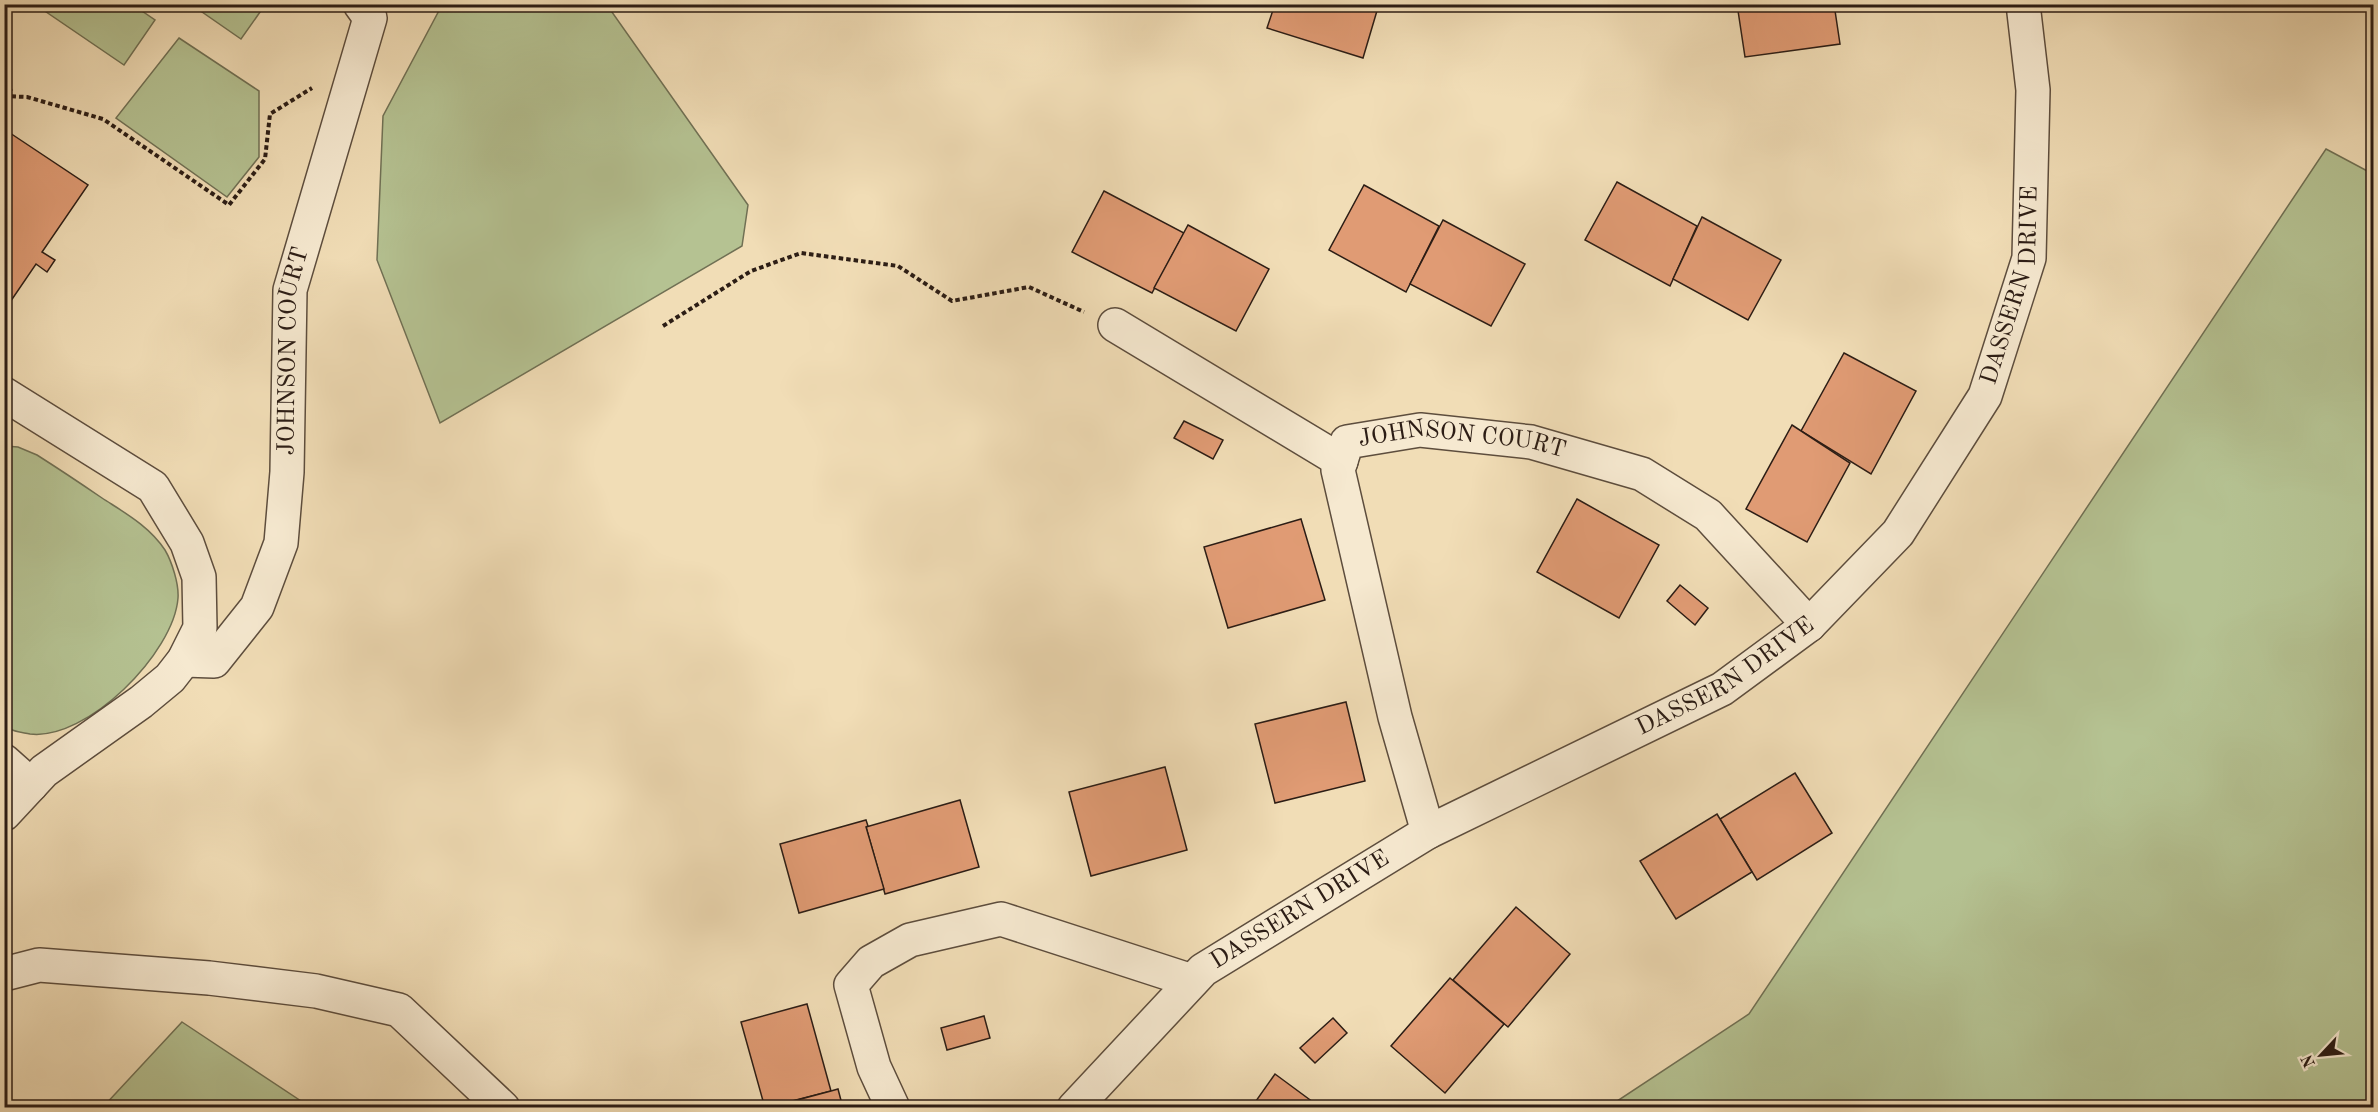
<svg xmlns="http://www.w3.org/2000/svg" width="2378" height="1112" viewBox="0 0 2378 1112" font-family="'Old Standard TT',serif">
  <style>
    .green { fill: #b5c292; stroke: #707054; stroke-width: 1.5 }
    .building { fill: #e09b74; stroke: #2c1d15; stroke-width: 1.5 }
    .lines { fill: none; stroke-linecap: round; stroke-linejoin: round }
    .minor-casing { stroke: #5d4d3d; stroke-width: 36 }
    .path { stroke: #2c1d15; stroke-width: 4; stroke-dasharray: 4.5 3; stroke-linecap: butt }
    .minor { stroke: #f6e9d0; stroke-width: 33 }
    .labels { text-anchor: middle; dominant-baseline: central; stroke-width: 6; stroke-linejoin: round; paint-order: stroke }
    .street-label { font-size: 24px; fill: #2c1d15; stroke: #f6e9d0 }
  </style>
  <rect width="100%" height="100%" fill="#f1ddb6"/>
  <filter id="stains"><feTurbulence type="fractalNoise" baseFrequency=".00333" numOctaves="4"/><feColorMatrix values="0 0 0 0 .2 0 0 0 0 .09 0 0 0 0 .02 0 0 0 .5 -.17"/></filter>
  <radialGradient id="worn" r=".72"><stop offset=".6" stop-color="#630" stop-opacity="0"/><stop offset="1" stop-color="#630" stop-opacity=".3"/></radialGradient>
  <g class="green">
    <polygon points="36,5 133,5 155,20 124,65"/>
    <polygon points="192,5 265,5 241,39"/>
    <polygon points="442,5 607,5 748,205 742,246 440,423 377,260 383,116"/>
    <polygon points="179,38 259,91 259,157 227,197 116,118"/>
    <polygon points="2326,149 2373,174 2373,1107 1608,1107 1749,1014"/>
    <path d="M5 446 18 447 37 455C59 469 80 483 102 498 125 513 149 526 165 550 172 562 179 584 178 598 174 653 87 741 30 734 20 732 13 732 5 726Z"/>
    <polygon points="182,1022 310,1107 103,1107"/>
  </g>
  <g class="building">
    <polygon points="1275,4 1379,4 1363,58 1267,28"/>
    <polygon points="1737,4 1834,4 1840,44 1745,57"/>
    <polygon points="4,129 88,185 42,252 55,260 47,272 36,264 4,311"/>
    <polygon points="1617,182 1697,226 1670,286 1585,240"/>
    <polygon points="1364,185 1439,226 1406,292 1329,250"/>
    <polygon points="1104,191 1184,233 1152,293 1072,252"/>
    <polygon points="1702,217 1781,260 1748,320 1673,279"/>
    <polygon points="1443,220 1525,264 1491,326 1410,284"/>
    <polygon points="1188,225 1269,269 1236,331 1154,288"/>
    <polygon points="1844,353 1916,391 1871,474 1801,431"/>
    <polygon points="1184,421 1223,440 1213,459 1174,438"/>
    <polygon points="1792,425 1850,463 1807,542 1746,509"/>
    <polygon points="1577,499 1659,545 1619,618 1537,572"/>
    <polygon points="1301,519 1325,600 1228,628 1204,547"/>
    <polygon points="1680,585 1708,608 1695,625 1667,601"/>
    <polygon points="1346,702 1365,781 1275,803 1255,724"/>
    <polygon points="1165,767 1187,850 1091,876 1069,792"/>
    <polygon points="1795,773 1832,833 1757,880 1720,819"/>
    <polygon points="960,800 979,867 885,894 866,827"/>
    <polygon points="1717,814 1752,872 1676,919 1640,861"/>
    <polygon points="866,820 868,826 866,827 884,889 799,913 780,844"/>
    <polygon points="1516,907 1570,954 1508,1027 1453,980"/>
    <polygon points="1450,978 1504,1024 1445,1093 1391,1046"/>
    <polygon points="807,1004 831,1091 765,1108 741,1022"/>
    <polygon points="984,1016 990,1038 947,1050 941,1028"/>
    <polygon points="1333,1018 1347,1033 1315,1063 1300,1048"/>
    <polygon points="1275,1074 1321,1108 1251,1108"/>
    <polygon points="838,1089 843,1108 771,1107 831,1091"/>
  </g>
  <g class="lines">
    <g class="minor-casing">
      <g id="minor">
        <polyline points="1115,325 1341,461"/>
        <polyline points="4,394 153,487 187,543 199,577 200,628 184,660 170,678 141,702 44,771 4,814"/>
        <path id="s1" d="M184 660 214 661 257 607 281 543 287 472 290 290 370 18 360 4"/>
        <polyline points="4,761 31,785"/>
        <path id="s2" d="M1428 832 1395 717 1338 470 1347 442 1420 430 1531 442 1642 474 1708 515 1809 625"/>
        <polyline points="4,974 39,965 209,978 316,991 399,1010 503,1108"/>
        <polyline points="893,1108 874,1067 851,985 871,962 910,940 1001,919 1192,981"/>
        <path id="s3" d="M1074 1108 1203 970 1428 832 1722 689 1809 625 1898 533 1985 396 2029 258 2033 90 2023 4"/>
      </g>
    </g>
    <g class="path">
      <polyline points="4,73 12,94"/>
      <polyline points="4,96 27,97 103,119 229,205 265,159 270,114 312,88"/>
      <polyline points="663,326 751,271 801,253 898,266 952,301 1029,287 1084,312"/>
      <polyline points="96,1107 97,1108"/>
    </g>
    <use href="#minor" class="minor"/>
  </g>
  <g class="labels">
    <g class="street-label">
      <text stroke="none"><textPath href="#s3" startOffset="1293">DASSERN DRIVE</textPath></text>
      <text stroke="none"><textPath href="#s1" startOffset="360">JOHNSON COURT</textPath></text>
      <text stroke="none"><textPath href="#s2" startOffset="519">JOHNSON COURT</textPath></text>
      <text stroke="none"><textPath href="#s3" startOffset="789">DASSERN DRIVE</textPath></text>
      <text stroke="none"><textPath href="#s3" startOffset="303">DASSERN DRIVE</textPath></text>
    </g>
  </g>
  <rect width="2378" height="1112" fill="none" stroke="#f1ddb6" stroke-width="24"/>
  <rect x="6" y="6" width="2366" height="1100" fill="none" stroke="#2c1d15" stroke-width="3"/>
  <rect x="12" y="12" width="2354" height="1088" fill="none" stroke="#2c1d15" stroke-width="1.5"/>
  <g transform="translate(2321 1055) rotate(244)" stroke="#f6e9d0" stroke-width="4.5" paint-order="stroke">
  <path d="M0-4.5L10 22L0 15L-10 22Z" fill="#2c1d15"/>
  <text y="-9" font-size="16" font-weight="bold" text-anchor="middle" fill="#2c1d15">N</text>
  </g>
  <rect width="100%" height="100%" filter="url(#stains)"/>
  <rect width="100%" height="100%" fill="url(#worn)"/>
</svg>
